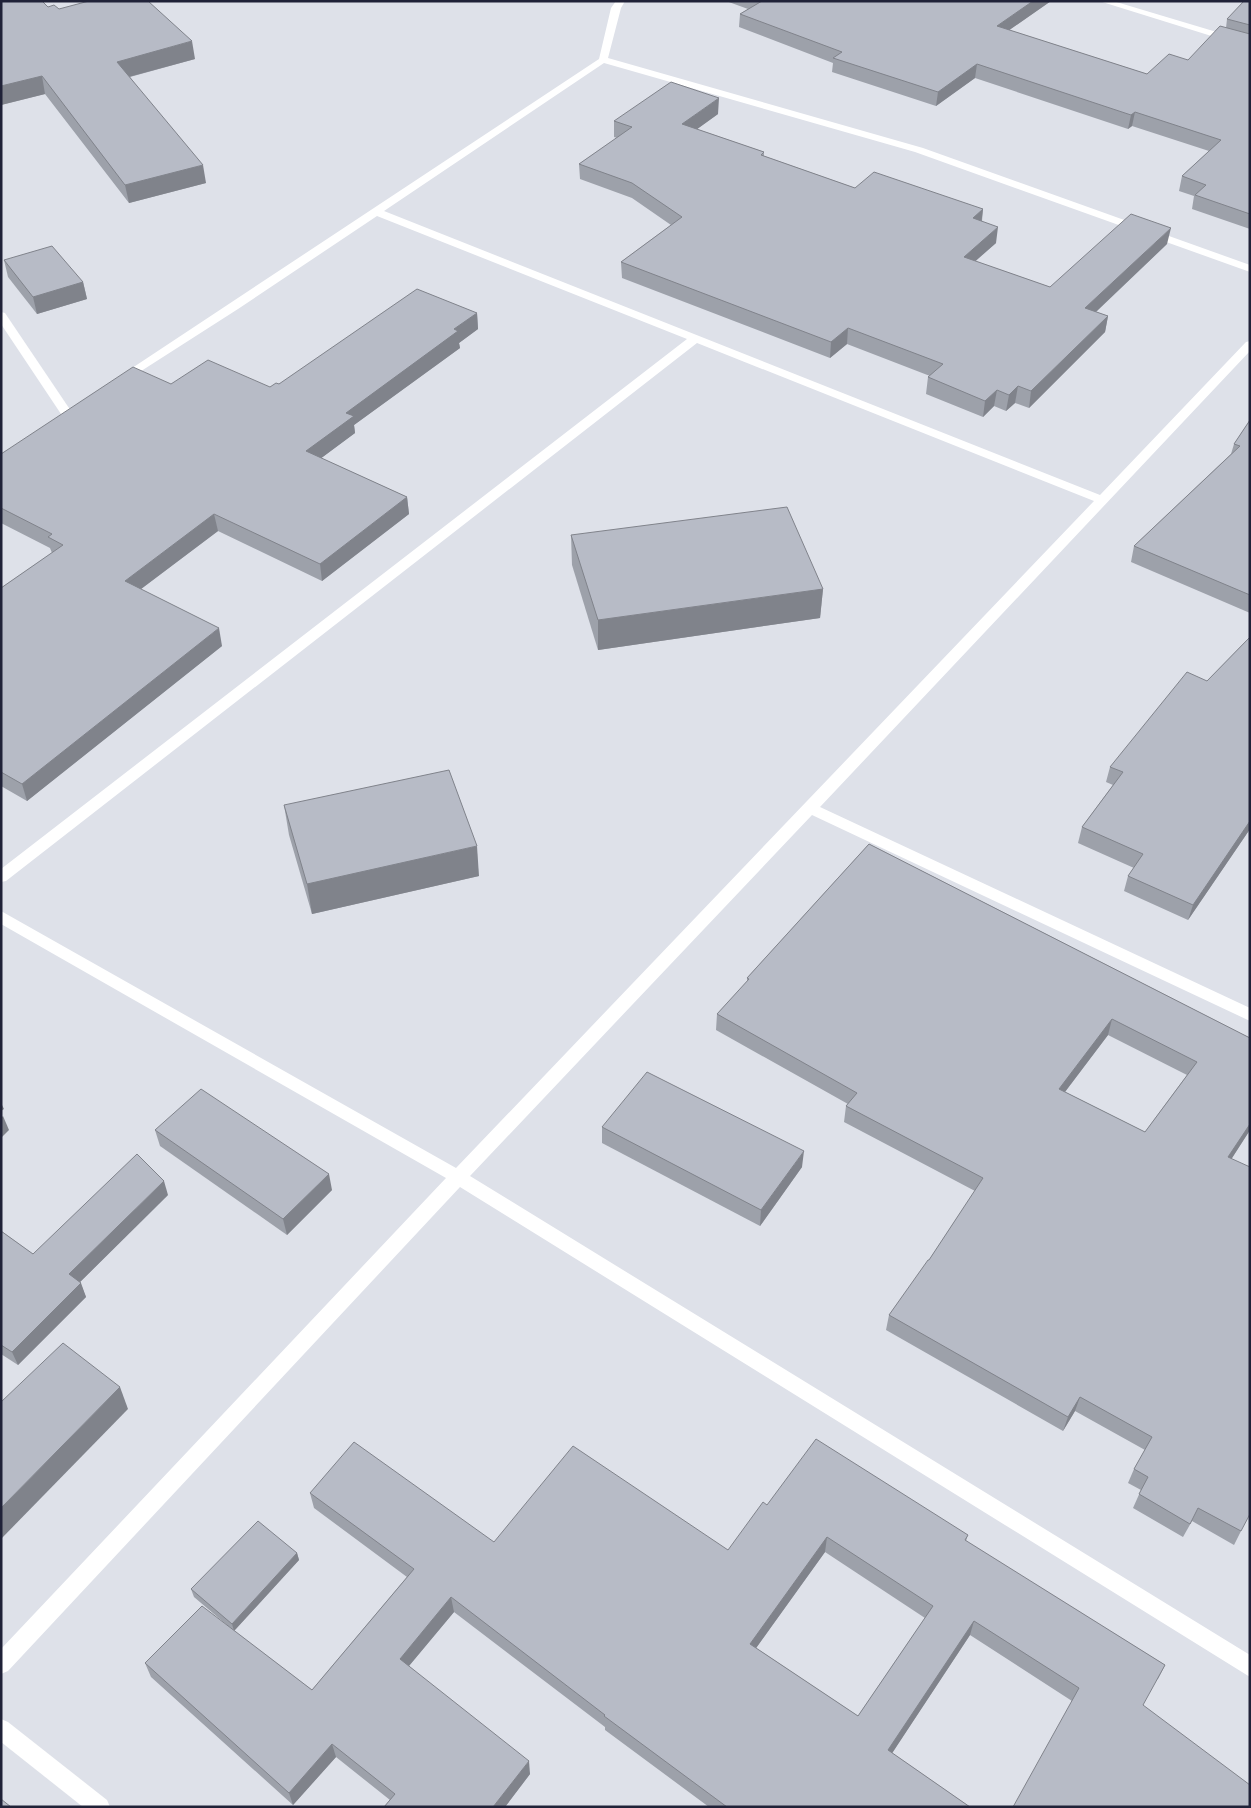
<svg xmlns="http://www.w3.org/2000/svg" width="1251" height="1808" viewBox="0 0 1251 1808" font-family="'Work Sans',sans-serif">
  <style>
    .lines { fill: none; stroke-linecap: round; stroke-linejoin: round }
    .street { fill: #fff; fill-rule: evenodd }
    .wall { fill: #9da1aa; fill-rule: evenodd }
    .shaded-wall { fill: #80838b }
    .building { fill: #b7bbc6; stroke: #80838b; fill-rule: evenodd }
  </style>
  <rect width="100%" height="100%" fill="#dee1e9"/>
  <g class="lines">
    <g class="street">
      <polygon points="616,1 625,1 621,8 608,58 923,148 1250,265 1250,272 915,152 604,63 384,211 1100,495 1246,342 1250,341 1250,351 820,807 1250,1008 1250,1021 812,815 470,1176 1250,1655 1250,1677 460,1187 8,1671 1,1674 1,1649 446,1178 1,924 1,911 456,1168 1094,501 697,343 6,881 1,882 1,869 687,339 377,216 238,309 124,382 116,382 114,380 599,59 611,8"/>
      <polygon points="1099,1 1113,1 1250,42 1250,48"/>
      <polygon points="1,312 5,313 73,414 71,416 67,418 61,414 1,324"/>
      <polygon points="1,1719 8,1722 107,1800 110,1807 83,1807 1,1742"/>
    </g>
  </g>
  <g class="wall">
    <polygon points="1,1 59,9 195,59 130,77 206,183 129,203 45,94 1,105"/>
    <polygon points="726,1 1051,1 1009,30 1147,74 1188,60 1226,28 1227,19 1250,1 1250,229 1192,209 1194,196 1179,191 1182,176 1209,151 1132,126 1128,129 975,78 936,106 832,72 833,63 739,27 740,14 748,9"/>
    <polygon points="718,114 697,129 764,152 764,156 855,188 983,209 982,221 996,243 975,261 1050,287 1167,244 1096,312 1108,316 1105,332 1029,408 1015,403 1006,411 994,406 983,417 926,394 928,377 930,376 847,344 830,358 622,278 621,262 671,225 632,198 580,179 579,164 617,138 614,137 614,121"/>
    <polygon points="4,260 83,282 87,299 37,314 8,277"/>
    <polygon points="477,313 478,329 459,343 460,348 354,425 355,433 321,458 407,497 409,514 322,581 218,531 141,589 222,646 27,801 1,786 1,588 52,553 50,548 1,523 1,454 171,384 270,387"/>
    <polygon points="1250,420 1250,613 1131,562 1134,546 1231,454 1234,444"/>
    <polygon points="571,535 823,589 820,618 598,650 572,565"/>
    <polygon points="1250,637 1250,829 1188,920 1124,891 1128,876 1134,868 1078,843 1082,827 1113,785 1106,782 1110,767 1207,681"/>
    <polygon points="284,805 479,876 312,914 289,835"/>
    <path d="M869 844 1250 1038V1130L1232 1158 1241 1531 1234 1545 1192 1521 1183 1537 1133 1508 1141 1490 1128 1483 1134 1469 1145 1450 1075 1411 1063 1431 886 1330 889 1315 929 1260 975 1191 844 1122 846 1106 848 1104 716 1030 717 1014 747 982V978ZM1108 1035 1187 1075 1145 1132 1065 1092Z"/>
    <polygon points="602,1127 802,1167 760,1226 602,1143"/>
    <polygon points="155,1130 332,1190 287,1235 160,1146"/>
    <polygon points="168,1195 80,1282 86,1297 18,1365 1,1354 1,1231 33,1254"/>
    <path d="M310 1493 494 1542 728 1550 767 1505 968 1535 966 1541 1165 1665 1158 1679 1072 1701 970 1635 892 1753 970 1807H709L605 1730V1727L454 1612 409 1666 530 1774 505 1807H384L390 1800 336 1757 293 1805 151 1677 145 1663 234 1631 194 1597 191 1589 297 1553 299 1560 234 1631 312 1690 407 1577 314 1508ZM825 1552 925 1618 858 1716 756 1648Z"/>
  </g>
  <g class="shaded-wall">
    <polygon points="1033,1 1051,1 995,40 997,26"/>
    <polygon points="192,41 195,59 121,79 117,62"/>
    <polygon points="977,64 975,78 936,106 938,92"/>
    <polygon points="42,76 45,94 1,105 1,86"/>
    <polygon points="719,98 718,114 682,140 682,124"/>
    <polygon points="1135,112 1132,126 1128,129 1131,115"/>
    <polygon points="203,165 206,183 129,203 125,185"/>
    <polygon points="983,209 981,225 973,218"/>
    <polygon points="998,227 996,243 962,273 964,257"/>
    <polygon points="1171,228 1167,244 1082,325 1085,308"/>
    <polygon points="83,282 87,299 37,314 33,297"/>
    <polygon points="477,313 478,329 459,343 460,348 354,425 355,433 308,468 306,451 346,413 454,329"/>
    <polygon points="1108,316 1105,332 1029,408 1031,391"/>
    <polygon points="848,328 847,344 830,358 831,342"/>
    <polygon points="1018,386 1015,403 1006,411 1009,395"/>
    <polygon points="997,390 994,406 983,417 985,401"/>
    <polygon points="407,497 409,514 322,581 320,564"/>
    <polygon points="214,514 218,531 129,598 125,581"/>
    <polygon points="823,589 820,618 598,650 598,620"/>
    <polygon points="219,628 222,646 27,801 22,784"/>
    <polygon points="1250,821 1250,829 1188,920 1193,905"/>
    <polygon points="477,846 479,876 312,914 307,884"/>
    <polygon points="1112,1019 1108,1035 1055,1105 1059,1089"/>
    <polygon points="1,1103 4,1109 1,1111"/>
    <polygon points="3,1116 9,1130 1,1138 1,1118"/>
    <polygon points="1250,1124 1250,1130 1223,1172 1228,1157"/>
    <polygon points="804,1151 802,1167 760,1226 761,1210"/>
    <polygon points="329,1174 332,1190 287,1235 283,1219"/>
    <polygon points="164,1181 168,1195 74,1288 69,1274"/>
    <polygon points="81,1283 86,1297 18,1365 12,1352"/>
    <polygon points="120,1387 128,1409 1,1539 1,1508"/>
    <polygon points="1080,1397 1075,1411 1063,1431 1068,1417"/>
    <polygon points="827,1537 825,1552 749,1658 750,1644"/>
    <polygon points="297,1553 299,1560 234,1631 232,1624"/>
    <polygon points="451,1597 454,1612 403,1673 400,1659"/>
    <polygon points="974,1621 970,1635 885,1764 888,1750"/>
    <polygon points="332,1744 336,1757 293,1805 289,1793"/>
    <polygon points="529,1761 530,1774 505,1807 493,1807"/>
  </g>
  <g class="building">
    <polygon points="1,1 42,1 48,7 54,5 59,9 89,1 148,1 192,41 117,62 203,165 125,185 42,76 1,86"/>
    <polygon points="762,1 1033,1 997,26 1147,74 1169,54 1188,60 1220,26 1250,34 1250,214 1195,195 1206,185 1182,176 1221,140 1135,112 1131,115 977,64 938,92 833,58 842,52 740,14"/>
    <polygon points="1244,1 1250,1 1250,25 1227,19"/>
    <polygon points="671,82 719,98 682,124 764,152 761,155 855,188 874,172 983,209 973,218 998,227 964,257 1050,287 1131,214 1171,228 1085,308 1108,316 1031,391 1018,386 1009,395 997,390 985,401 928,377 943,364 848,328 831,342 621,262 682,217 632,183 579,164 632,127 614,121"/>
    <polygon points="52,246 83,282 33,297 4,260"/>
    <polygon points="417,289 477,313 454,329 458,331 346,413 354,416 306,451 407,497 320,564 214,514 125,581 219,628 22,784 1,772 1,588 63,545 48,537 52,534 1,508 1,454 133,367 171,384 208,360 270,387 276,383 279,384"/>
    <polygon points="1250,420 1250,595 1134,546 1240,446 1234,444"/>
    <polygon points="787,507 823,589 598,620 571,535"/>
    <polygon points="1250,637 1250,821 1193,905 1128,876 1143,854 1082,827 1123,772 1110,767 1187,672 1207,681"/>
    <polygon points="449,770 477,846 307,884 284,805"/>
    <path d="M869 844 1250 1038V1124L1228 1157 1250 1167V1514L1241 1531 1198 1508 1190 1524 1139 1494 1148 1477 1134 1469 1152 1437 1080 1397 1068 1417 889 1315 928 1260H929L983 1178 846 1106 857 1093 717 1014 749 979 747 978ZM1112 1019 1197 1062 1145 1132 1059 1089Z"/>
    <polygon points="647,1072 804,1151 761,1210 602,1127"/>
    <polygon points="201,1089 329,1174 283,1219 155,1130"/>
    <polygon points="137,1154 164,1181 69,1274 81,1283 12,1352 1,1345 1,1231 33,1254"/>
    <polygon points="63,1343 120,1387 1,1508 1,1402"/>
    <path d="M816 1439 968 1535 965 1540 1165 1665 1143 1705 1250 1785V1807H1013L1079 1688 974 1621 888 1750 970 1807H727L604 1716 605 1715 451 1597 400 1659 529 1761 493 1807H384L395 1794 332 1744 289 1793 145 1663 202 1606 312 1690 414 1569 310 1493 354 1442 494 1542 573 1446 728 1550 763 1502 767 1505ZM827 1537 933 1606 858 1716 750 1644Z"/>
    <polygon points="258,1521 297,1553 232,1624 191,1589"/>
    <polygon points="1,1799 11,1807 1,1807"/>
  </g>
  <rect width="1251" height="1808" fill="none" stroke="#202238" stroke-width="5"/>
</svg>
